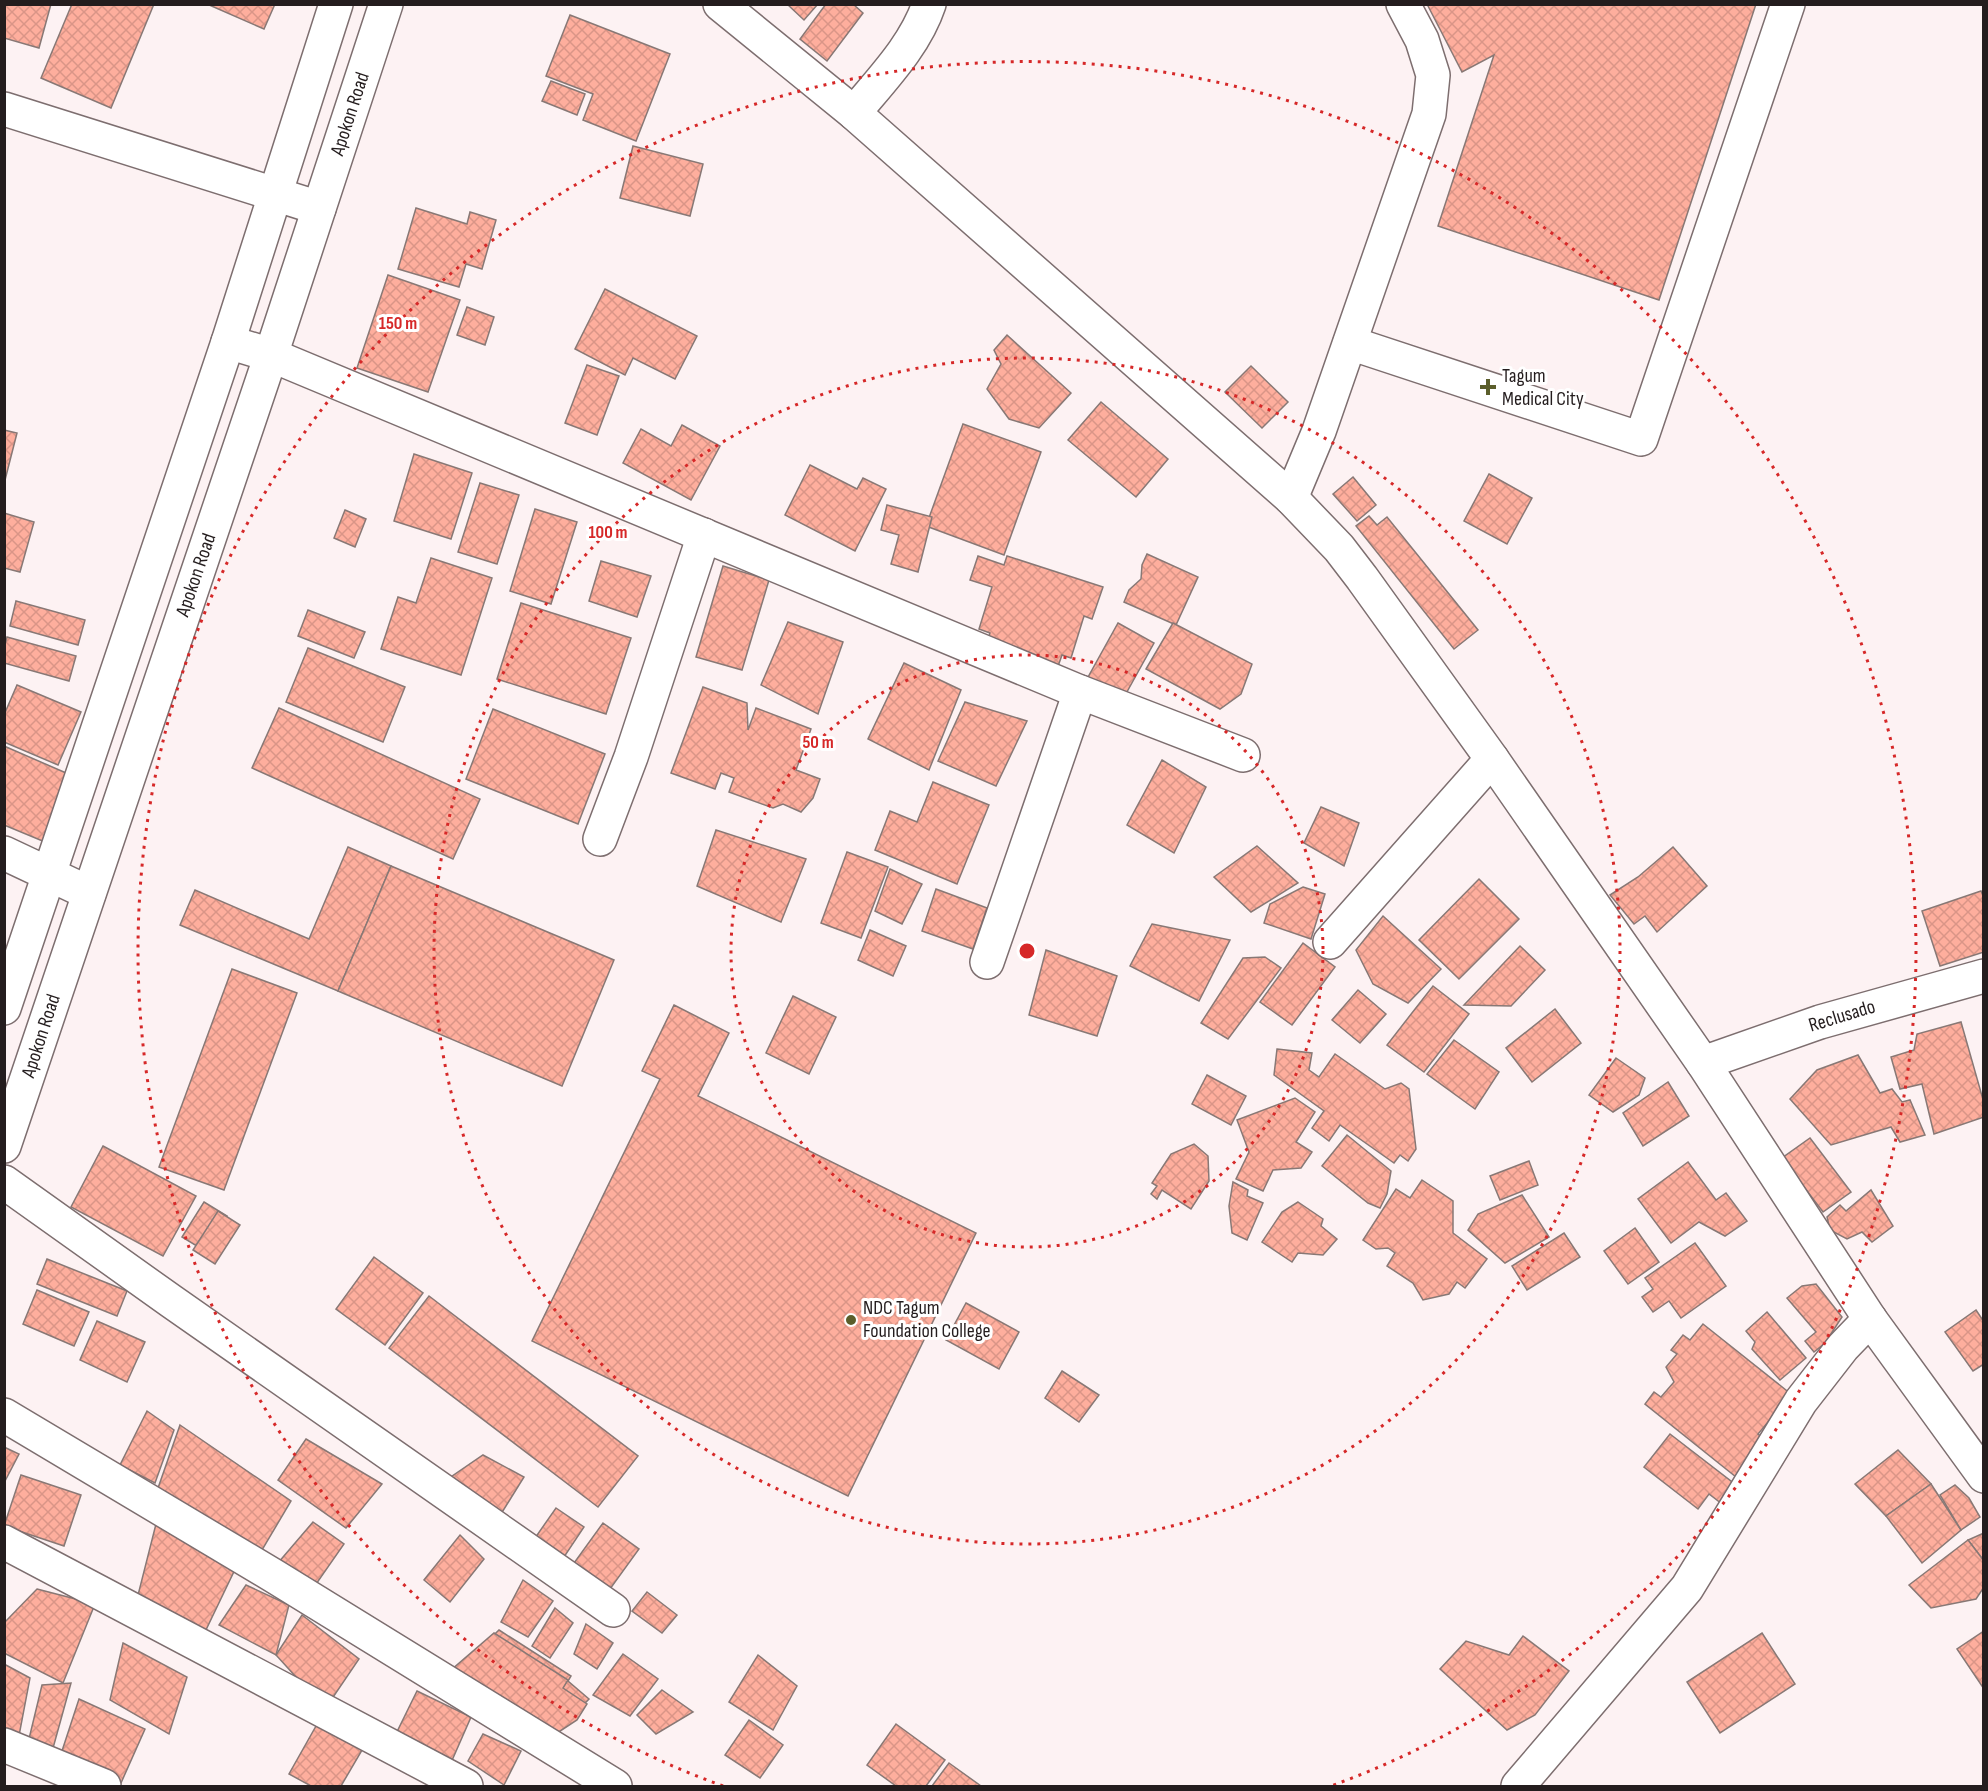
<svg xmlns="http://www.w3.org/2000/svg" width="1988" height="1791" viewBox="0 0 1988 1791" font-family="'Sofia Sans Condensed',sans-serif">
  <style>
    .building { fill: url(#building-cross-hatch); stroke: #887875; stroke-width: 1.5 }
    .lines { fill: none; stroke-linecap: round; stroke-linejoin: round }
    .minor-casing { stroke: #7d6e6f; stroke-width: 36 }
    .highway-casing { stroke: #7d6e6f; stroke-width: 36 }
    .minor { stroke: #fff; stroke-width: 33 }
    .highway { stroke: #fff; stroke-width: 33 }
    .ring { fill: none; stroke: #d62828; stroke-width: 3; stroke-dasharray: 3 6 }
    .poi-dot { fill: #5b5e2b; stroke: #fff; stroke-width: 2 }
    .labels { text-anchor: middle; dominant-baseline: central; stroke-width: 6; stroke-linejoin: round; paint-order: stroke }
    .street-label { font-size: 20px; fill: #241d1e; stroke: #fff }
    .poi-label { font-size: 20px; fill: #241d1e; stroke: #fff; text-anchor: start }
    .centre { fill: #d62828; stroke: #fff; stroke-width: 3 }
    .ring-label { font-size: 18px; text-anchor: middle; font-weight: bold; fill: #d62828; stroke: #fff; stroke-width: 6; stroke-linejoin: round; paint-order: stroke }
  </style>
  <defs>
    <pattern id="building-cross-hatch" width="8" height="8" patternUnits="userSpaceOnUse" patternTransform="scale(1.5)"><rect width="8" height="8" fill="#feae9d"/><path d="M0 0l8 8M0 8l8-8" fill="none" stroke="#da9587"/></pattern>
  </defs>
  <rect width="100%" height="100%" fill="#fdf2f3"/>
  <g class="building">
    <polygon points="4,4 51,4 39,48 4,38"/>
    <polygon points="72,4 154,4 111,108 41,78"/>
    <polygon points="207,4 275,4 264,29"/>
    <polygon points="787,4 818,4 804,20"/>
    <polygon points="826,4 853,4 863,13 827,61 800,39"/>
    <polygon points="1427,4 1756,4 1659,300 1438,226 1494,55 1462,72"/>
    <polygon points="570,15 670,54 636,141 583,120 593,94 546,76"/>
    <polygon points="551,81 585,94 577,115 542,101"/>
    <polygon points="633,146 703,164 690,216 620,198"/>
    <polygon points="416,208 467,224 470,212 496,220 482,269 466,264 459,287 398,269"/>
    <polygon points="388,275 460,300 428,392 357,368"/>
    <polygon points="605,289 697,336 675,379 633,358 625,375 575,349"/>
    <polygon points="467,307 494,317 485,345 457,335"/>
    <polygon points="1007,335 1071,393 1039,428 1009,419 987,389 1001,364 994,350"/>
    <polygon points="587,365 619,376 597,435 565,423"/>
    <polygon points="1251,366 1288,402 1262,428 1225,392"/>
    <polygon points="1101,402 1168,459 1136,497 1068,440"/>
    <polygon points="963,424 1041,452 1004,555 926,526"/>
    <polygon points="682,425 720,446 691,500 623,463 641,429 671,446"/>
    <polygon points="4,430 17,433 4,484"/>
    <polygon points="414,454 472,473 451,539 394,521"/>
    <polygon points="810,465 857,489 863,478 886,489 855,551 785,515"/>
    <polygon points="1489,474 1532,498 1507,544 1464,521"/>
    <polygon points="1353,477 1376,505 1357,521 1333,494"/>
    <polygon points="480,483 519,495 497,564 458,552"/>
    <polygon points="887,505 932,517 918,572 891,564 899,535 881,530"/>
    <polygon points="535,509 577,522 551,604 510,591"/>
    <polygon points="345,510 366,519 355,547 334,538"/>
    <polygon points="4,513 34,522 20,572 4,568"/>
    <polygon points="1369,516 1377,525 1387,517 1478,630 1454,649 1356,526"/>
    <polygon points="1147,554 1198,577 1176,625 1124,602 1129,590 1141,579 1142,565"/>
    <polygon points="978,556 1004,565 1007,556 1103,587 1092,619 1084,616 1071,658 1062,655 1056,672 985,649 990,633 979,629 992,587 970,580"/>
    <polygon points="431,558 492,578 461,675 381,649 398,597 416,603"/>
    <polygon points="601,561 651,576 637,617 589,601"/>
    <polygon points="723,566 769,580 742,670 696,657"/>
    <polygon points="16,601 85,620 78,645 10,626"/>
    <polygon points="521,603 631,638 606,714 497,679"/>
    <polygon points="308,610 365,632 354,658 298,636"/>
    <polygon points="788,622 843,642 818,714 761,685"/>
    <polygon points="1118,623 1154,643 1123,699 1087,679"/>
    <polygon points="1173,623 1252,664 1241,694 1220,709 1146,669"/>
    <polygon points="7,637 76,656 69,681 4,663 4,648"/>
    <polygon points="308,648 405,687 383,742 286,702"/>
    <polygon points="904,663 961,690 929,770 868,739"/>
    <polygon points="17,685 81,712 58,765 4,742 4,715"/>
    <polygon points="703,687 747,703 748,730 756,708 811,729 796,770 820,779 813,798 801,812 783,804 773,808 729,792 734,778 721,773 715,789 671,773"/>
    <polygon points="965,702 1027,721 996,786 938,761"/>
    <polygon points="279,708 480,799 453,859 252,768"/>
    <polygon points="493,709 605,754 578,824 466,779"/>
    <polygon points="4,746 73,776 45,842 4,825"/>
    <polygon points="1162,760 1206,787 1174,853 1127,825"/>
    <polygon points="933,782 989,805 957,884 875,850 890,811 917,822"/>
    <polygon points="1321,807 1359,823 1344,866 1304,843"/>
    <polygon points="716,830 806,859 781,922 697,886"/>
    <polygon points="1257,846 1298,883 1251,912 1214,877"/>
    <polygon points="348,847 391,866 338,991 180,925 195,890 309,939"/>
    <polygon points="1673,847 1707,886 1657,932 1645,916 1634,924 1610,895 1638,877"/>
    <polygon points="847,852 888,867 861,938 821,923"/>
    <polygon points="391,866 614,960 562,1086 338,991"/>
    <polygon points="890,869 922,884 902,924 875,911"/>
    <polygon points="1479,879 1519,919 1459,979 1419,940"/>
    <polygon points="1303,887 1325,894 1311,939 1264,923 1270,904"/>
    <polygon points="936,889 987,908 973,949 922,931"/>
    <polygon points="1981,891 1984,898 1984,952 1940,966 1922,911"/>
    <polygon points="1383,916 1441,969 1408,1003 1373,984 1356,950"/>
    <polygon points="1152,924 1230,940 1199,1001 1130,966"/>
    <polygon points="870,930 906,946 893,976 858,960"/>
    <polygon points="1303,943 1335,967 1292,1025 1260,1002"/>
    <polygon points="1520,946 1545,970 1511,1006 1464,1005"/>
    <polygon points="1046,950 1117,976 1097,1036 1029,1015"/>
    <polygon points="1265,957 1281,968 1228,1039 1201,1023 1243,958"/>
    <polygon points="232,969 297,993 224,1190 159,1167"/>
    <polygon points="1433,986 1469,1014 1424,1072 1387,1045"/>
    <polygon points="1358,990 1386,1014 1360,1043 1332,1020"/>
    <polygon points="793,996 836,1017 809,1074 766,1053"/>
    <polygon points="674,1005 729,1033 698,1096 976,1233 848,1496 532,1341 660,1079 642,1071"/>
    <polygon points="1555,1009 1581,1043 1532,1082 1506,1048"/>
    <polygon points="1961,1022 1984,1103 1984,1117 1934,1134 1922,1084 1900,1089 1891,1057 1914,1050 1917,1034"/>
    <polygon points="1454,1040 1499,1072 1475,1109 1427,1074"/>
    <polygon points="1277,1049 1312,1053 1309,1070 1319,1077 1335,1054 1385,1089 1401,1083 1409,1089 1416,1149 1408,1161 1400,1155 1394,1163 1340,1125 1329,1141 1312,1128 1324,1111 1274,1075"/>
    <polygon points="1858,1055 1880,1093 1892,1089 1902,1102 1910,1100 1925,1135 1900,1142 1891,1127 1831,1145 1790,1099 1817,1070"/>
    <polygon points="1616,1058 1645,1078 1639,1095 1613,1112 1589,1095"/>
    <polygon points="1207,1075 1246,1096 1231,1125 1192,1104"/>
    <polygon points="1668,1082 1689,1116 1643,1146 1623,1113"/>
    <polygon points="1295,1098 1315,1112 1296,1142 1312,1152 1301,1168 1273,1170 1263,1191 1236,1179 1249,1152 1237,1120"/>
    <polygon points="1347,1135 1391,1171 1387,1194 1380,1208 1368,1203 1322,1166"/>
    <polygon points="1810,1138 1851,1192 1823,1212 1782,1158"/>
    <polygon points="1194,1144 1208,1156 1209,1181 1191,1209 1162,1190 1157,1199 1151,1194 1157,1186 1152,1183 1171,1154"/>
    <polygon points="103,1146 196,1196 163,1256 71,1207"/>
    <polygon points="1529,1161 1538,1185 1500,1200 1490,1176"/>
    <polygon points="1688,1162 1716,1200 1726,1193 1747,1221 1725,1236 1699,1222 1671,1243 1638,1199"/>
    <polygon points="1422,1180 1453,1201 1453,1233 1487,1259 1465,1288 1457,1282 1449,1294 1423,1300 1413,1283 1387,1266 1395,1253 1388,1248 1376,1249 1363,1240 1396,1189 1410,1198"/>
    <polygon points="1233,1182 1248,1190 1247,1196 1263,1203 1247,1240 1232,1233 1229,1206"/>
    <polygon points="1871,1190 1893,1226 1872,1242 1862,1232 1847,1239 1830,1230 1827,1217 1840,1205 1846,1211"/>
    <polygon points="1522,1195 1549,1237 1505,1263 1468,1230 1478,1214"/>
    <polygon points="204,1202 227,1216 205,1251 182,1237"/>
    <polygon points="1298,1202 1323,1219 1321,1226 1337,1239 1323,1255 1298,1253 1292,1262 1262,1242 1282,1212"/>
    <polygon points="218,1211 240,1225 215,1264 193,1250"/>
    <polygon points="1635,1228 1659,1262 1628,1284 1604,1251"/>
    <polygon points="1564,1233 1580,1257 1527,1290 1512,1266"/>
    <polygon points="1695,1243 1726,1286 1681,1318 1669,1301 1653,1312 1642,1297 1653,1289 1645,1278"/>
    <polygon points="374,1257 423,1293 385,1345 336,1309"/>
    <polygon points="47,1259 127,1291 117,1316 37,1284"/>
    <polygon points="1816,1284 1842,1317 1825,1343 1814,1352 1805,1341 1816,1332 1787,1298 1802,1286"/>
    <polygon points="37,1290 89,1312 74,1346 23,1324"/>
    <polygon points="429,1296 638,1456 598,1507 389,1348"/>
    <polygon points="966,1303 1019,1332 999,1369 946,1340"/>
    <polygon points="1976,1310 1984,1322 1984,1364 1973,1371 1945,1332"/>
    <polygon points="1767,1312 1806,1358 1780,1380 1752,1349 1755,1342 1746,1331"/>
    <polygon points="97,1321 145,1342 127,1382 80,1360"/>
    <polygon points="1703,1324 1791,1394 1758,1434 1766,1440 1736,1477 1645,1404 1654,1392 1661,1397 1674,1382 1666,1367 1677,1354 1671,1350 1683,1335 1690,1340"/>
    <polygon points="1062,1371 1099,1395 1079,1422 1045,1398"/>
    <polygon points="147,1411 174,1430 155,1483 120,1465"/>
    <polygon points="180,1425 291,1501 262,1550 157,1491"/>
    <polygon points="1670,1434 1736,1485 1722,1504 1709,1494 1698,1509 1644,1467"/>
    <polygon points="306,1439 382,1484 346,1528 278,1480"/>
    <polygon points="4,1447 19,1454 4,1483"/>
    <polygon points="1898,1450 1931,1484 1886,1516 1855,1484"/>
    <polygon points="483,1455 524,1477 496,1522 442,1483"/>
    <polygon points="21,1475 81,1495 64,1546 4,1526"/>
    <polygon points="1931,1484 1961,1530 1922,1563 1886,1516"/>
    <polygon points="1955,1485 1969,1498 1980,1517 1961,1530 1940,1495"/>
    <polygon points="556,1508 584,1527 564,1557 535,1538"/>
    <polygon points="313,1522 344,1544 312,1590 278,1563"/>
    <polygon points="603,1523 639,1549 610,1589 574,1563"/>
    <polygon points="156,1524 239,1561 204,1634 137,1599"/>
    <polygon points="1984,1533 1984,1561 1968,1540"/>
    <polygon points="460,1535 484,1559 450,1602 424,1580"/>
    <polygon points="1968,1540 1984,1561 1984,1587 1976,1599 1931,1608 1909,1585"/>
    <polygon points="523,1580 553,1601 528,1637 501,1622"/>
    <polygon points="246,1585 289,1605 276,1655 219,1625"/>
    <polygon points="37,1589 95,1604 63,1683 4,1653 4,1623"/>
    <polygon points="647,1592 677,1615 662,1633 632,1611"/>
    <polygon points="555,1608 573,1623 550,1658 532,1646"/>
    <polygon points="302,1615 359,1659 325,1709 276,1655"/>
    <polygon points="586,1624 613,1643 597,1669 574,1654"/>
    <polygon points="499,1630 571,1676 568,1681 589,1699 547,1742 449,1679"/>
    <polygon points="1984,1631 1984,1689 1957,1649"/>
    <polygon points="494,1633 568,1680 563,1688 587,1704 577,1720 551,1737 450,1671"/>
    <polygon points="1762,1633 1795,1684 1720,1733 1687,1682"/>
    <polygon points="1523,1636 1569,1671 1535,1715 1507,1730 1440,1669 1466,1641 1509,1655"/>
    <polygon points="123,1643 187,1677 169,1734 110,1700"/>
    <polygon points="623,1654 658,1679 630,1716 593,1695"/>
    <polygon points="758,1655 797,1686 773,1730 729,1702"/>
    <polygon points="4,1664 30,1678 18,1741 4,1735"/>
    <polygon points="71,1683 50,1759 28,1743 42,1685"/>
    <polygon points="662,1690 693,1712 656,1734 637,1715"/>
    <polygon points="417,1691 471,1717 450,1765 393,1740"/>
    <polygon points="79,1699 145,1729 121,1783 62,1751"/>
    <polygon points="320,1719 365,1745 341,1786 311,1786 289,1774"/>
    <polygon points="749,1720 783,1745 760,1778 725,1755"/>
    <polygon points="896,1724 945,1760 926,1786 896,1786 867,1765"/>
    <polygon points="483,1734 521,1751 504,1785 468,1761"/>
    <polygon points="949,1763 981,1786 932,1786"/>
  </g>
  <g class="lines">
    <g class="minor-casing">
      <g id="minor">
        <polyline points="720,4 854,113 1291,498 1339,548 1362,578 1492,759 1703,1063 1870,1319 1984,1476"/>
        <polyline points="4,109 319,208"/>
        <path d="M854 113C881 80 915 46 929 4"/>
        <polyline points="228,342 271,355 1080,692 1243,755"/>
        <polyline points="1350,343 1641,439 1788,4"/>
        <polyline points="1291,498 1319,431 1429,114 1433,75 1422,40 1403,4"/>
        <polyline points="600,839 631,757 704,535"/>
        <polyline points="4,853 89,893"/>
        <polyline points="1330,942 1492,759"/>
        <polyline points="987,962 1080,692"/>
        <polyline points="1703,1063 1820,1022 1984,976"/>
        <polyline points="4,1182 171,1301 613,1610"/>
        <polyline points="4,1415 274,1576 615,1786"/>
        <polyline points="4,1542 466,1786"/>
        <polyline points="4,1745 104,1786"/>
        <polyline points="1518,1786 1687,1588 1801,1401 1843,1347 1870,1319"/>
      </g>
    </g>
    <g class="highway-casing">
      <g id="highway">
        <polyline points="4,1008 228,342 336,4"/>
        <polyline points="4,1146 271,355 386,4"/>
      </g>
    </g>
    <use href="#minor" class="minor"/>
    <use href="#highway" class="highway"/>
  </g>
  <g class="ring">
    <circle cx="1027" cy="951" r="296"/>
    <circle cx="1027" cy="951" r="593"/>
    <path d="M723 1786A889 889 0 1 1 1331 1786"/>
  </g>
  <g class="poi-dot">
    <path d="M1485 378h6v6h6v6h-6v6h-6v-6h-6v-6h6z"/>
    <circle cx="851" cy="1320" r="6"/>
  </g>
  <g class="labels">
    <g class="street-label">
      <text transform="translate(350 114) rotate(-72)">Apokon Road</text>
      <text transform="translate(196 575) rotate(-71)">Apokon Road</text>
      <text transform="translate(1842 1016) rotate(-17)">Reclusado</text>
      <text transform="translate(41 1036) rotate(-72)">Apokon Road</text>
    </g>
    <g class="poi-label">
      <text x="1502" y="376">Tagum<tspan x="1502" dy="23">Medical City</tspan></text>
      <text x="863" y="1308">NDC Tagum<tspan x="863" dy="23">Foundation College</tspan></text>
    </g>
  </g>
  <circle cx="1027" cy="951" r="9" class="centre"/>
  <g class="ring-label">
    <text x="398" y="329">150 m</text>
    <text x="608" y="538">100 m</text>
    <text x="818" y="748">50 m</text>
  </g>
  <rect width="1988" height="1791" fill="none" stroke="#241d1e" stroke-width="12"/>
</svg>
